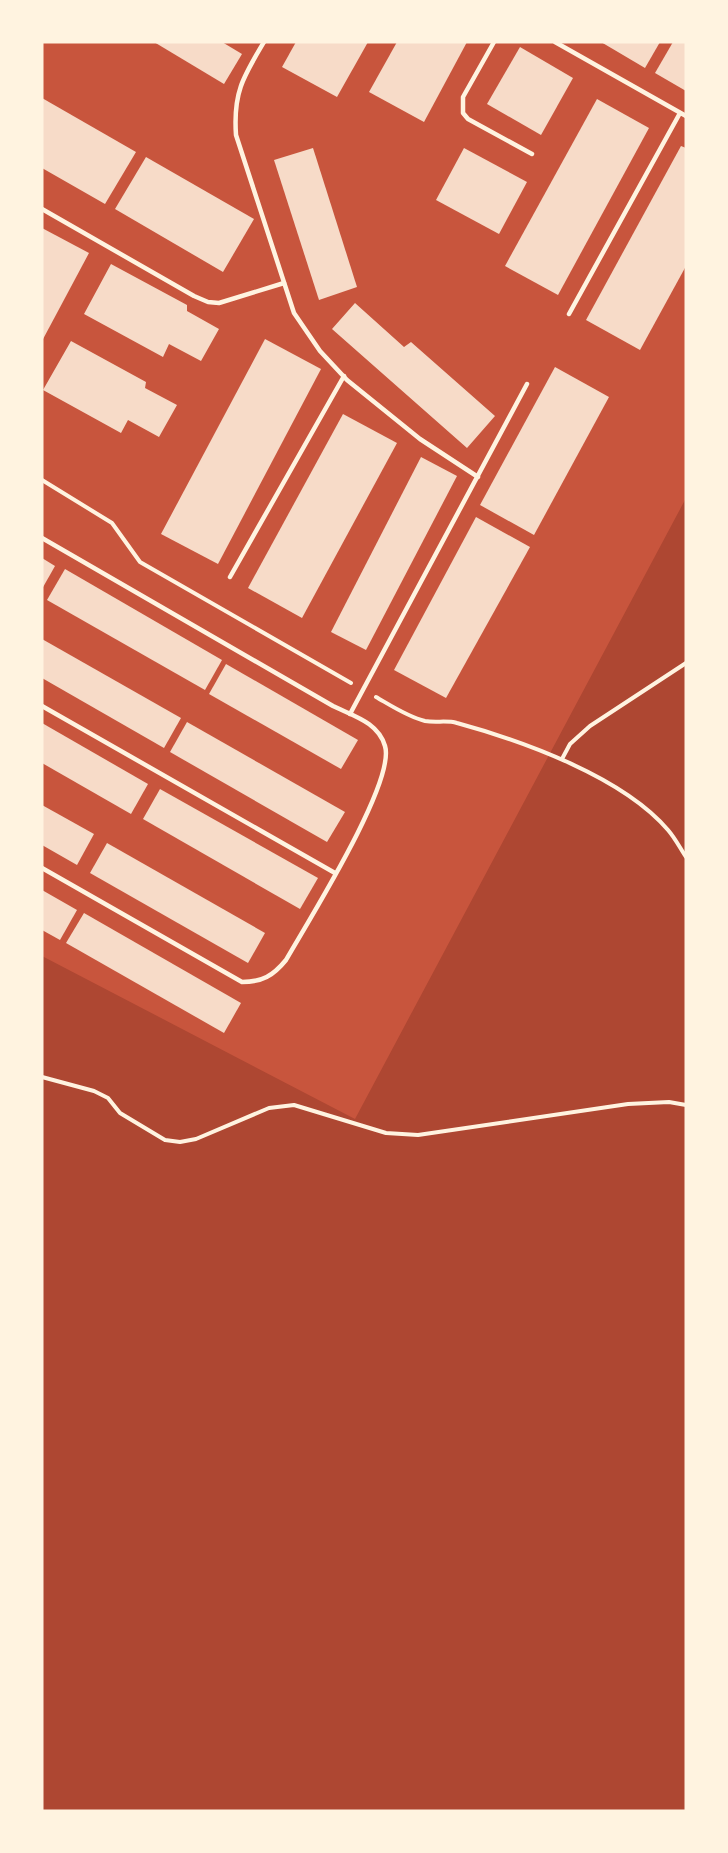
<svg xmlns="http://www.w3.org/2000/svg" width="728" height="1853" viewBox="0 0 728 1853" font-family="'Source Sans 3',sans-serif">
  <style>
    .green { fill: #ae4732 }
    .building { fill: #f7dbc8 }
    .lines { fill: none; stroke-linecap: round; stroke-linejoin: round }
    .path { stroke: #fff3e0; stroke-width: 4 }
    .service { stroke: #fff3e0; stroke-width: 4.5 }
  </style>
  <rect width="100%" height="100%" fill="#c8553d"/>
  <polygon class="green" points="686,498 686,1811 42,1811 42,956 355,1119"/>
  <g class="building">
    <polygon points="154,42 222,42 242,54 224,84"/>
    <polygon points="296,42 368,42 337,97 282,67"/>
    <polygon points="397,42 467,42 424,122 369,92"/>
    <polygon points="601,42 660,42 645,68"/>
    <polygon points="673,42 686,42 686,91 655,73"/>
    <polygon points="520,47 573,78 541,135 487,104"/>
    <polygon points="42,98 136,152 105,204 42,168"/>
    <polygon points="597,99 649,128 558,295 505,266"/>
    <polygon points="681,146 686,148 686,266 640,350 586,320"/>
    <polygon points="313,148 357,287 319,300 274,160"/>
    <polygon points="464,148 527,182 499,234 436,200"/>
    <polygon points="146,157 254,219 223,272 115,209"/>
    <polygon points="42,228 89,253 42,341"/>
    <polygon points="111,264 187,305 187,311 219,329 201,361 169,344 163,357 84,314"/>
    <polygon points="355,303 404,347 411,342 495,416 467,448 332,329"/>
    <polygon points="265,339 321,369 218,564 161,534"/>
    <polygon points="71,341 146,382 145,388 177,405 159,437 128,420 121,433 43,390"/>
    <polygon points="555,367 609,397 534,535 480,505"/>
    <polygon points="343,414 397,443 302,618 248,588"/>
    <polygon points="421,457 457,476 366,650 331,632"/>
    <polygon points="476,517 530,547 446,698 394,670"/>
    <polygon points="42,558 55,566 42,589"/>
    <polygon points="65,569 222,660 205,690 47,600"/>
    <polygon points="42,639 181,718 164,748 42,678"/>
    <polygon points="226,664 358,740 341,769 209,694"/>
    <polygon points="187,722 345,812 327,842 170,752"/>
    <polygon points="42,723 148,784 131,814 42,763"/>
    <polygon points="160,789 318,878 300,909 143,819"/>
    <polygon points="42,805 94,834 77,865 42,845"/>
    <polygon points="107,843 265,933 248,963 90,873"/>
    <polygon points="42,890 77,910 60,940 42,930"/>
    <polygon points="84,913 241,1003 224,1033 66,943"/>
  </g>
  <g class="lines">
    <g class="path">
      <polyline points="42,480 112,523 140,562 351,683"/>
      <path d="M376 697C390 705 408 717 425 721 436 723 447 720 457 723 523 741 623 777 668 830 675 838 680 848 686 857"/>
      <polyline points="562,759 570,744 590,726 686,663"/>
      <polyline points="42,1077 94,1091 108,1098 120,1113 165,1140 180,1142 196,1139 269,1108 294,1105 386,1133 418,1135 628,1104 669,1102 686,1105"/>
    </g>
    <g class="service">
      <path d="M264 42C243 77 233 93 236 135L294 313 320 351 347 380 420 439 478 477"/>
      <polyline points="494,42 463,97 463,113 468,119 532,154"/>
      <polyline points="555,42 686,116"/>
      <polyline points="42,209 194,296 208,302 219,303 284,283"/>
      <polyline points="569,314 680,113"/>
      <path d="M42 538 333 706C353 716 378 722 385 746 396 782 307 923 286 960 273 976 262 982 242 982L42 868"/>
      <polyline points="230,577 344,376"/>
      <polyline points="42,706 335,873"/>
      <polyline points="350,714 527,384"/>
    </g>
  </g>
  <rect width="728" height="1853" fill="none" stroke="#fff3e0" stroke-width="87"/>
</svg>
